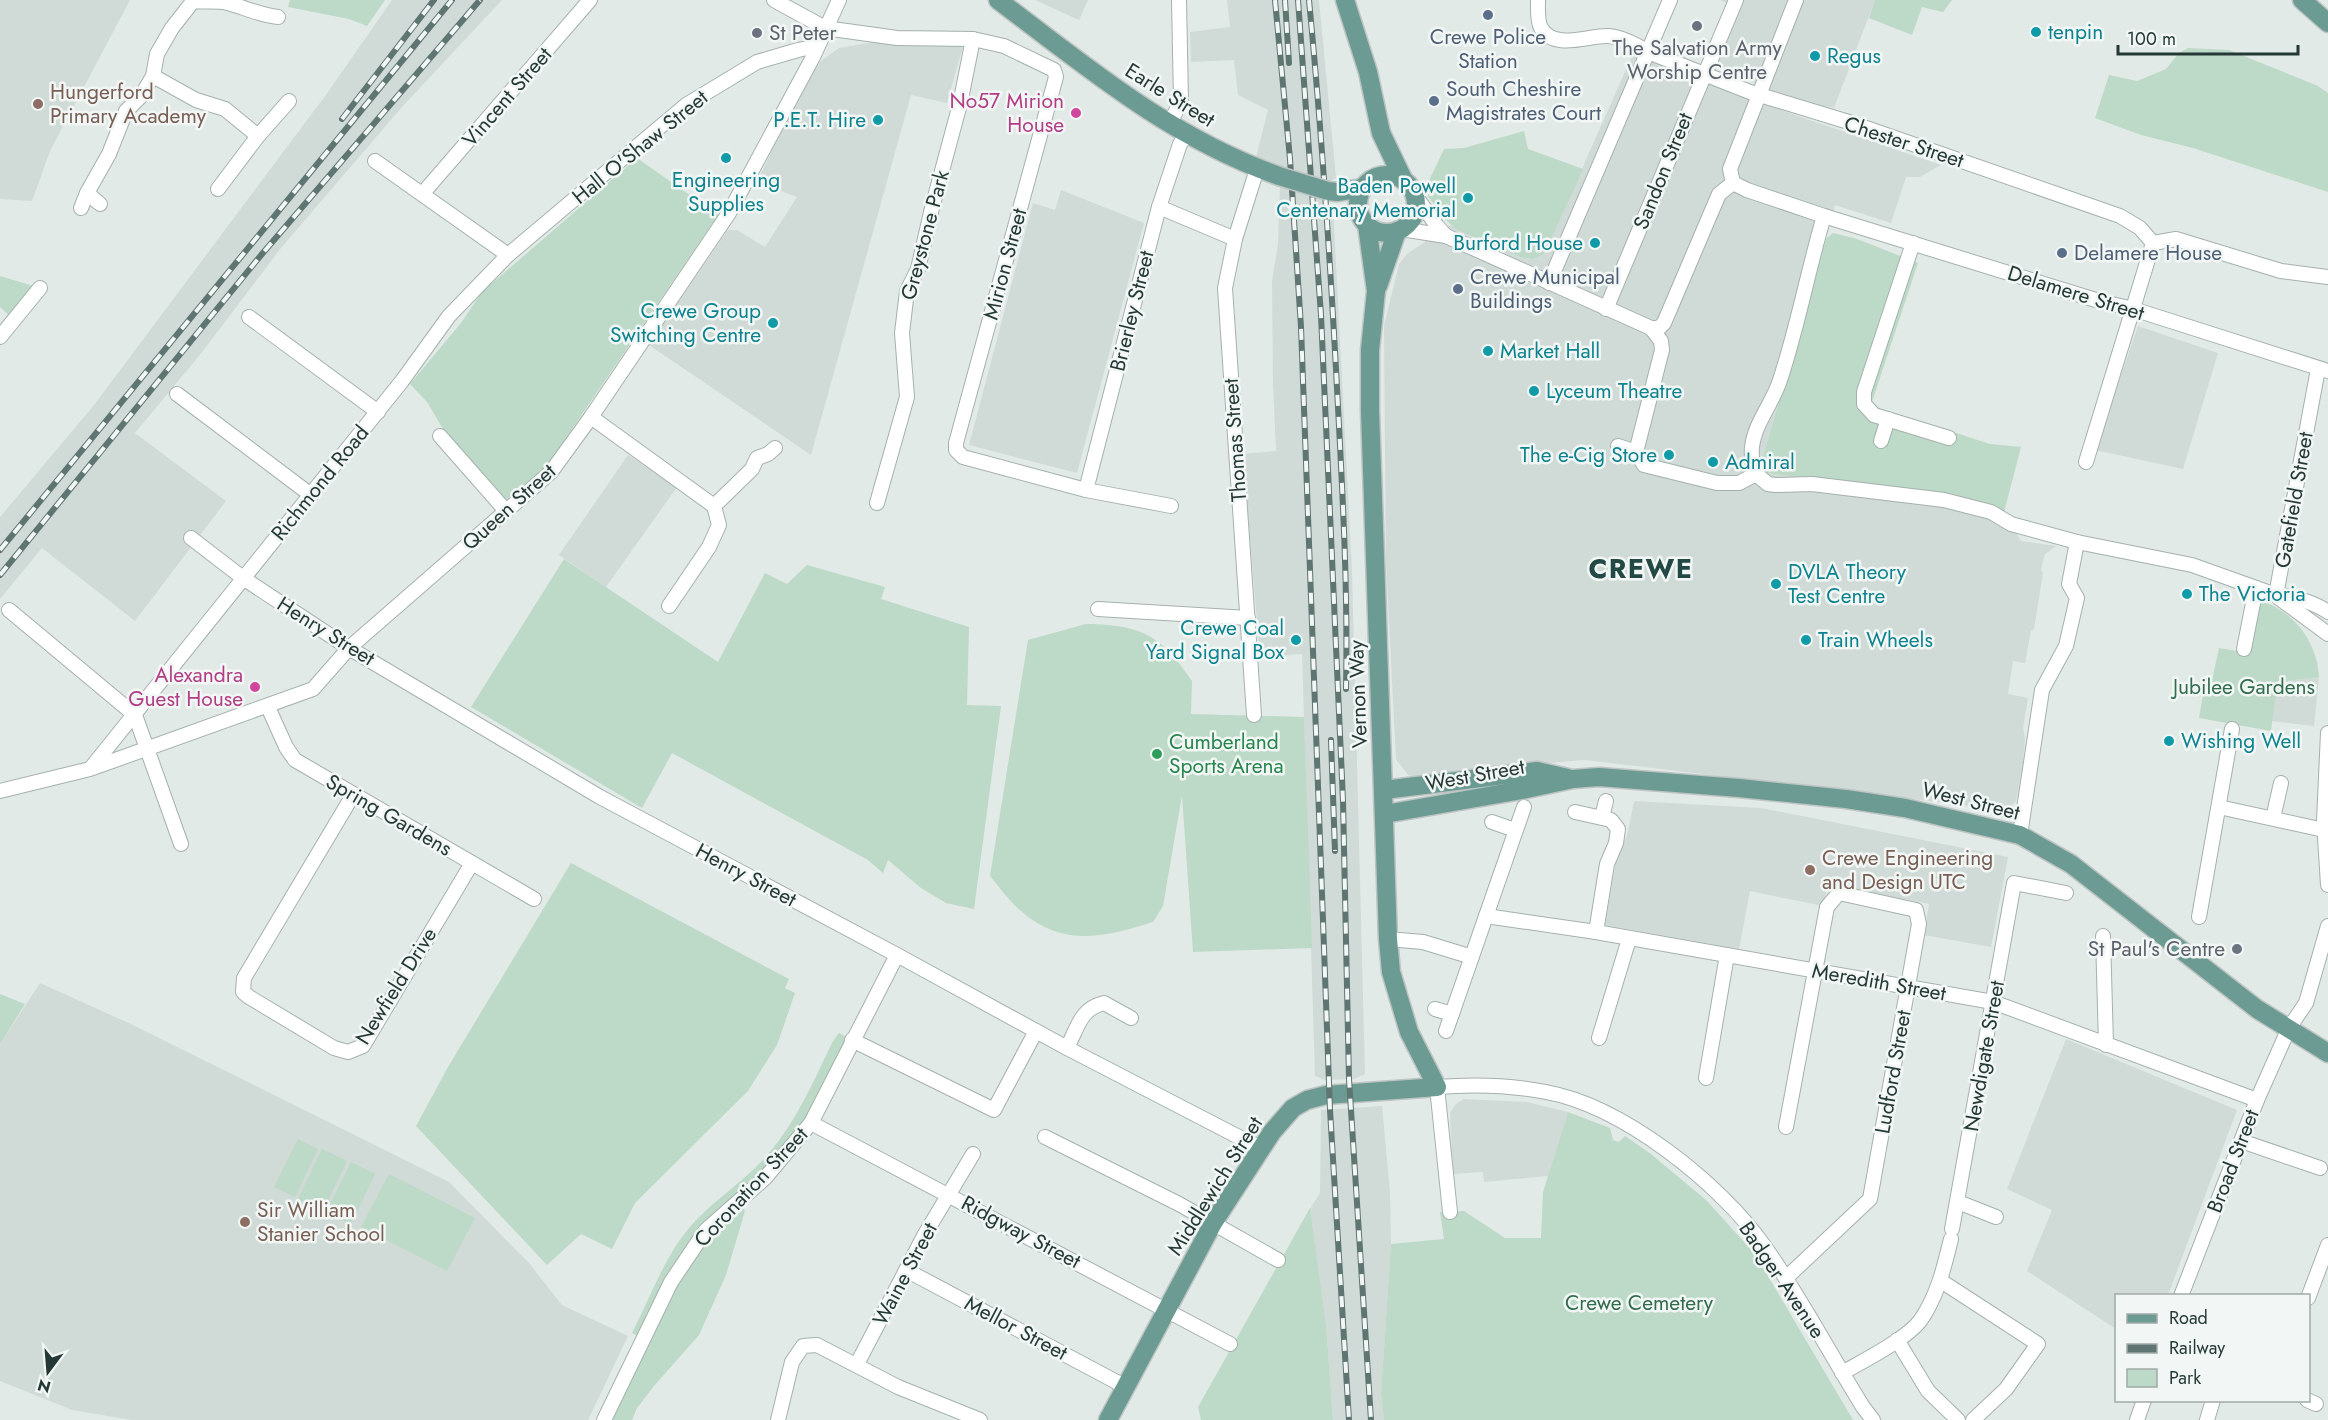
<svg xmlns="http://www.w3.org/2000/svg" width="2328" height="1420" viewBox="0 0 2328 1420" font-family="Jost,sans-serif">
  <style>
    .built { fill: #d0dad6 }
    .green { fill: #bdd9c7 }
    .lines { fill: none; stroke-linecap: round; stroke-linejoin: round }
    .minor-casing { stroke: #a5b1ae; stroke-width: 16 }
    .major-casing { stroke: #bdc4c2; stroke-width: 21 }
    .minor { stroke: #fff; stroke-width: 14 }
    .major { stroke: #6b9b93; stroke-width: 18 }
    .rail-casing { stroke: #5e7571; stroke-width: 6 }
    .rail { stroke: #f2f7f5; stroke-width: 4; stroke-dasharray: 11; stroke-linecap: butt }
    .major-bridge-casing { stroke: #bdc4c2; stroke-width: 21; stroke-linecap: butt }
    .major-bridge { stroke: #6b9b93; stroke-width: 18 }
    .service-dot { fill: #5c6f8a; stroke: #f2f7f5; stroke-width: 2 }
    .worship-dot { fill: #6b7280; stroke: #f2f7f5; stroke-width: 2 }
    .culture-dot { fill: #0f9aa8; stroke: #f2f7f5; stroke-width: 2 }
    .education-dot { fill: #8d6e63; stroke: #f2f7f5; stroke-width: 2 }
    .hotel-dot { fill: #d1479c; stroke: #f2f7f5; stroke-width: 2 }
    .leisure-dot { fill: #2e9e5b; stroke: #f2f7f5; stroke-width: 2 }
    .labels { text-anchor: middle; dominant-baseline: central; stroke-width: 5; stroke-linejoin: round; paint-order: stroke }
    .culture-label { font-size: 21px; fill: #0d838f; stroke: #f2f7f5; text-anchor: start }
    .worship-label { font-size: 21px; fill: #5b616d; stroke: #f2f7f5; text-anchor: start }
    .service-label { font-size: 21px; fill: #4e5e75; stroke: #f2f7f5; text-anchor: start }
    .education-label { font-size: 21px; fill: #785e54; stroke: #f2f7f5; text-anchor: start }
    .street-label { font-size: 21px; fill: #243935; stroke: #f2f7f5 }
    .hotel-label { font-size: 21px; fill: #b23c85; stroke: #f2f7f5; text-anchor: end }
    .park-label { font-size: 21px; fill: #326c4e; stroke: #f2f7f5 }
    .leisure-label { font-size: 21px; fill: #27864d; stroke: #f2f7f5; text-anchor: start }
    .district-label { font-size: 27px; font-weight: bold; letter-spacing: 1.5px; fill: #224943; stroke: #f2f7f5 }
  </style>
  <rect width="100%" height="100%" fill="#e2eae7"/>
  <g class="built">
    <polygon points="0,0 130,0 50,151 32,201 0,199"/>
    <polygon points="392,0 502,0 402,107 281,248 203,351 135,433 226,501 135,621 42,548 0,599 0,517 94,405 328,92"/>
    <polygon points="1035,0 1088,0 1079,20"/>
    <polygon points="1227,0 1319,0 1336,178 1328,182 1329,205 1333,206 1352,571 1365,1074 1354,1079 1325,1080 1315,1076 1302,654 1260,657 1243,454 1276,451 1273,385 1272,281 1278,244 1280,186 1279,167 1256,157 1268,110 1238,95 1234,60 1191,62 1190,32 1230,27"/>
    <polygon points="1720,0 1875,0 1834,108 1818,105 1772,91 1703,61 1727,3"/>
    <polygon points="880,41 963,46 947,103 911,95 811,455 649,345 728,230 737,230 765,247 797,197 757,182 797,97 821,61 839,48"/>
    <polygon points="1633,54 1801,117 1941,165 1920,177 1906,177 1891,223 1835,205 1762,460 1767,473 1970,499 2004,512 2021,541 2056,546 2045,554 2041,570 2043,573 2034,629 2031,631 2025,663 2013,661 2008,694 2028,698 2023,728 2025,739 2023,763 2016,801 2009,809 1996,809 1585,760 1523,765 1425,779 1408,775 1396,759 1386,563 1384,326 1399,264 1407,254 1450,225 1523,258 1533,259 1544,254"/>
    <polygon points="1061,190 1144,223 1077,473 969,445 1033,203 1055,210"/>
    <polygon points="2138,326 2218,353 2183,469 2095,450"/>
    <polygon points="628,455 677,487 606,587 559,555"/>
    <polygon points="2319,677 2314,726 2272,721 2276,682"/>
    <polygon points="1634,801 1761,808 2008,857 1991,947 1924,935 1929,904 1828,884 1823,906 1750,891 1739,949 1605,925 1617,856 1627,836"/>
    <polygon points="40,983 133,1025 449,1182 529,1263 562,1305 628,1336 588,1420 131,1420 72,1410 0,1381 0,1044"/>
    <polygon points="2066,1039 2237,1110 2168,1295 2116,1296 2116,1329 2027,1271 2052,1210 2007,1189"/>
    <polygon points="1464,1099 1527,1102 1568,1112 1548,1176 1484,1182 1483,1172 1453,1174 1450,1113 1456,1104"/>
    <polygon points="1382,1106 1390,1192 1391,1244 1381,1394 1384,1420 1333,1420 1326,1324 1310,1209 1320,1193 1321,1110"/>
  </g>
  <g class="green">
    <polygon points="290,0 385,0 367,26 349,19 288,7"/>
    <polygon points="1875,0 1952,0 1943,12 1922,7 1912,35 1869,18"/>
    <polygon points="2188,48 2229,50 2318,86 2328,93 2328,192 2193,148 2141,135 2095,118 2109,75 2137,81 2166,69 2179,53"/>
    <polygon points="1524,131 1528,149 1583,169 1544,254 1533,259 1523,258 1456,229 1446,220 1424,191 1444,149 1464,148"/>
    <polygon points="637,158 718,215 546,467 502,503 449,439 427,402 410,384 461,323 482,292"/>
    <polygon points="1833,233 1857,239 1918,263 1872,402 1879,408 1990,444 2021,447 2004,512 1970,499 1767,473 1762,460 1826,239"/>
    <polygon points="0,276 40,288 14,320 0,307"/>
    <polygon points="564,559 718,662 765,573 787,584 807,565 885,587 881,599 969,627 967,705 1001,706 974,909 946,903 921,888 888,860 883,873 868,860 672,753 642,808 471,707"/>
    <path d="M2260 600C2294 612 2317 641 2319 677L2277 682 2271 731 2199 718 2203 695H2209L2219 648 2249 653Z"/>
    <path d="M1086 624C1142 625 1161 635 1192 681L1191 714 1304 717 1312 948 1193 952 1182 795 1163 906 1153 922C1105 937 1063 948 1021 911 1009 901 1000 888 990 876L1028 640Z"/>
    <polygon points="571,863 789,979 785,988 795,993 777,1045 748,1091 635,1203 612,1249 581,1234 547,1265 416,1126 448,1067"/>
    <polygon points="0,994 25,1004 0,1044"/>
    <path d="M839 1033 852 1040 811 1123 737 1201 745 1211 726 1275 699 1335 654 1386 637 1408 632 1420H604L643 1338 632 1333C650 1298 664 1258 689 1228 710 1203 738 1186 760 1163 794 1128 812 1084 833 1041Z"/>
    <polygon points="1568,1112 1610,1128 1613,1140 1619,1142 1625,1136 1651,1154 1706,1200 1755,1254 1853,1420 1384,1420 1381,1394 1391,1244 1444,1239 1440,1212 1464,1211 1505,1238 1541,1238 1543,1192"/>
    <polygon points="298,1139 318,1149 295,1197 274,1187"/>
    <polygon points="322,1149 347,1161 323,1211 298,1199"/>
    <polygon points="351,1162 375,1174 351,1224 326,1212"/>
    <polygon points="389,1174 475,1218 447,1271 361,1227"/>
    <polygon points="1310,1208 1326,1324 1333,1420 1201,1420 1198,1407"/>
  </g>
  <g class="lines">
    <g class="minor-casing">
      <g id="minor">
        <polyline points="774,0 825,28 897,38 973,39 1004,46 1054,70 1056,77 956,443 956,450 963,457 1086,490 1171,506"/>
        <path d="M1538 0C1538 8 1537 21 1541 28 1554 51 1589 35 1608 36 1622 37 1637 45 1648 52L1750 92 1852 123 2120 216 2140 228 2153 243"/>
        <path d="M194 1C203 2 214 1 223 2 242 6 258 15 278 17"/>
        <polyline points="153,76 196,100 225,109 258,136"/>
        <polyline points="1169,125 1181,101 1179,0"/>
        <polyline points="375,161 508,255"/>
        <polyline points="1733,183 1747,190 1824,216 2099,301 2133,309 2328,371"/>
        <polyline points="1733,183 1730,169 1796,0"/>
        <polyline points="218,189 258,136 289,101"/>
        <polyline points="1412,191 1437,226 1446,236"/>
        <polyline points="423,193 590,0"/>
        <polyline points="100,204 87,193 109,154 126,111 141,96 153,76 157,54 172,28 194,0"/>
        <polyline points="1159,207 1235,239"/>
        <polyline points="81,208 87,193"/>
        <polyline points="1401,229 1446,236 1651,328"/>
        <polyline points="1913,243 1864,392 1864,404 1874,415 1949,438"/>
        <polyline points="2153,243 2176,239 2281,271 2328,277"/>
        <polyline points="1549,283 1670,0"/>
        <polyline points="1606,309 1736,0"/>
        <polyline points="249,317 378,412"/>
        <polyline points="1651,328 1659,328 1664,323 1719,194 1733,183"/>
        <polyline points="0,337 40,288"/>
        <polyline points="177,394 311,495"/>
        <polyline points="591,417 714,506"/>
        <polyline points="440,436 506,511"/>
        <polyline points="1881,441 1888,419"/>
        <polyline points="1618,446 1636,452 1644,465 1717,483 1739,483 1756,474"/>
        <polyline points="1636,452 1662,350 1661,341 1651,328"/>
        <polyline points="2086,462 2153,243"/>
        <path d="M1756 474 1768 484 1776 485 1812 484 1944 500 1991 512 2011 524 2077 542 2192 565 2276 595C2291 595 2315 603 2328 612"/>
        <path d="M1756 474C1753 464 1751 457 1752 447 1755 422 1773 403 1780 380 1798 326 1808 270 1824 216"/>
        <polyline points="1086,490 1159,207 1180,144 1186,135"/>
        <polyline points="877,503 907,397 902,333 907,291 918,269 932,208 960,104 973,39"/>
        <polyline points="191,538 243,578 349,648 600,797 897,955 1067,1048 1262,1149"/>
        <polyline points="2276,595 2318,369"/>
        <polyline points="2279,598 2328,634"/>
        <polyline points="669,606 709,547 719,525 714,506 752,469 757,458 768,454 775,448"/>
        <polyline points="1098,609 1248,618"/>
        <polyline points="9,610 135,715"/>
        <polyline points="2244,649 2256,588"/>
        <polyline points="268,707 286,747 295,760 534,899"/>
        <polyline points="135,715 181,844"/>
        <polyline points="1254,715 1225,288 1235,239 1257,169"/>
        <polyline points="2328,733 2324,821 2328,885"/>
        <polyline points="91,768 402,381 449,316 508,255 686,105 757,62 798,50 817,46"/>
        <polyline points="0,791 90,769 313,689 349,648 551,472 591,417 729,213 813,57 839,0"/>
        <polyline points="353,795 244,978 243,992 249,997 334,1048 348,1052 363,1046 472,863"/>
        <polyline points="2219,807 2324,830"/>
        <polyline points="1575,812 1611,820 1618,829 1616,843 1607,864 1596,932"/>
        <polyline points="1602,817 1606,801"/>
        <polyline points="2273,818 2281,783"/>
        <polyline points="1492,822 1515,830"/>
        <polyline points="2020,835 2042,690 2066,646 2077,598 2069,584 2077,542"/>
        <polyline points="1486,916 1596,932 1993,1002 2257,1100"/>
        <polyline points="2199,917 2232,729"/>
        <polyline points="2103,936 2106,1045"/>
        <polyline points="1388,939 1423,942 1472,957"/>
        <polyline points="1435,1009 1452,1014"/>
        <polyline points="1446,1031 1524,807"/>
        <polyline points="1599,1038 1629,939"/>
        <polyline points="852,1040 994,1110 1036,1031"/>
        <path d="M1067 1048C1078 1027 1080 1009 1104 1003L1131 1018"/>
        <polyline points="1706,1078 1727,955"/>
        <polyline points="811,1123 1230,1344"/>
        <polyline points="1045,1137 1179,1204 1278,1260"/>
        <polyline points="2241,1141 2320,1168"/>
        <polyline points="1958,1202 1996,1217"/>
        <path d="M1450 1212 1437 1087C1474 1084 1510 1085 1546 1092 1623 1106 1721 1184 1765 1247 1801 1298 1830 1354 1863 1407L1873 1420"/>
        <polyline points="1952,1229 2014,883 2066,893"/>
        <polyline points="906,1270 1126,1387"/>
        <polyline points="1786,1278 1870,1199 1919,924 1916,910 1839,893 1827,907 1786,1127"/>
        <polyline points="1941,1281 2038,1344 2006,1389 1973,1420"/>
        <polyline points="2181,1296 2257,1100 2289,1028 2306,1003 2328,926"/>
        <polyline points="2308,1298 2328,1245"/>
        <polyline points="1897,1340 1928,1391 1958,1420"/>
        <polyline points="857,1364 925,1234 973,1154"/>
        <path d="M1842 1373C1863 1361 1905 1340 1920 1321 1937 1297 1944 1268 1951 1239"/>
        <polyline points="2307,1400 2316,1404"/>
        <polyline points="604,1420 671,1282 706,1230 765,1178 811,1123 897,955"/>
        <polyline points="778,1420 792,1362 803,1346 817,1345 898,1387 980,1420"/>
        <polyline points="2137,1420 2144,1400"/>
        <polyline points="2207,1420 2213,1400"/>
      </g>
    </g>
    <g class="major-casing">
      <g id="major">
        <path d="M998 0C1088 68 1171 138 1279 176"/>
        <polyline points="1345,0 1368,72 1381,133 1404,181"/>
        <polyline points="2302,0 2328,23"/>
        <circle cx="1387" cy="204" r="29"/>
        <polyline points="1328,191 1337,192 1364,188"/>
        <polyline points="1378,286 1397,231"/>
        <polyline points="1384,790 1537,771 1568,778"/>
        <polyline points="1385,814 1522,790 1573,779 1599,777 1739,788 1846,799 1905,808 2020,835 2071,864 2257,1009 2328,1053"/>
        <polyline points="1108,1420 1213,1223 1272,1132 1293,1108 1307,1100 1326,1095 1437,1087 1409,1032 1391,972 1388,939 1370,411 1370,350 1376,291 1367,225"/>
      </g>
    </g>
    <use href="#minor" class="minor"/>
    <use href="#major" class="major"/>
    <g class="rail-casing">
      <g id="rail">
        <polyline points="1275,0 1290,159 1301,327 1330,1110 1349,1420"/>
        <polyline points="1285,0 1289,63"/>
        <polyline points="1298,0 1321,315 1343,801 1349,1079 1371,1420"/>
        <path d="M1309 0C1322 136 1331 271 1338 407 1343 501 1348 595 1346 689"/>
        <polyline points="342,119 434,0"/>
        <polyline points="0,550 452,0"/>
        <polyline points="0,575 262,254 480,0"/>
        <polyline points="1331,740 1335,851"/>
      </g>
    </g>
    <use href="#rail" class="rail"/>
    <g class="major-bridge-casing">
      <polyline id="major-bridge" points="1279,176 1328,191"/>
    </g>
    <use href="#major-bridge" class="major-bridge"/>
  </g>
  <g class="service-dot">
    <circle cx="1488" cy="15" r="6"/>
    <circle cx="1434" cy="101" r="6"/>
    <circle cx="2062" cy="253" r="6"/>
    <circle cx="1458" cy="289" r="6"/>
  </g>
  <g class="worship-dot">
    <circle cx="1697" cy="26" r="6"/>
    <circle cx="757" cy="33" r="6"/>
    <circle cx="2237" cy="949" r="6"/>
  </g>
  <g class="culture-dot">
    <circle cx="2036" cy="32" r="6"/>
    <circle cx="1815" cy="56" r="6"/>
    <circle cx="878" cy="120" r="6"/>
    <circle cx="726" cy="158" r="6"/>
    <circle cx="1468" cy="198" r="6"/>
    <circle cx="1595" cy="243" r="6"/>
    <circle cx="773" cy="323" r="6"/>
    <circle cx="1488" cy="351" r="6"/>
    <circle cx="1534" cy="391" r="6"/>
    <circle cx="1669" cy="455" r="6"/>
    <circle cx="1713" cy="462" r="6"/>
    <circle cx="1776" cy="584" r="6"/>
    <circle cx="2187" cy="594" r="6"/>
    <circle cx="1296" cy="640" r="6"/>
    <circle cx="1806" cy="640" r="6"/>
    <circle cx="2169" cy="741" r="6"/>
  </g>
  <g class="education-dot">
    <circle cx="38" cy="104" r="6"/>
    <circle cx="1810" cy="870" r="6"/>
    <circle cx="245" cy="1222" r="6"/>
  </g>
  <g class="hotel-dot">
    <circle cx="1076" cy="113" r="6"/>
    <circle cx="255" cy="687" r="6"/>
  </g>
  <circle class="leisure-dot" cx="1157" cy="754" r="6"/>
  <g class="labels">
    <g class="culture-label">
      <text x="2048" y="32">tenpin</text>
      <text x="1827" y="56">Regus</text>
      <text x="866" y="120" text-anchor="end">P.E.T. Hire</text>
      <text x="726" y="180" text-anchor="middle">Engineering<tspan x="726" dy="24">Supplies</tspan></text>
      <text x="1456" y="186" text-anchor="end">Baden Powell<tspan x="1456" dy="24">Centenary Memorial</tspan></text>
      <text x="1583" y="243" text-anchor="end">Burford House</text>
      <text x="761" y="311" text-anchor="end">Crewe Group<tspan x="761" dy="24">Switching Centre</tspan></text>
      <text x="1500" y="351">Market Hall</text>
      <text x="1546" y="391">Lyceum Theatre</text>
      <text x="1657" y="455" text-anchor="end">The e-Cig Store</text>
      <text x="1725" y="462">Admiral</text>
      <text x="1788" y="572">DVLA Theory<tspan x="1788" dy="24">Test Centre</tspan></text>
      <text x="2199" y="594">The Victoria</text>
      <text x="1284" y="628" text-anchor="end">Crewe Coal<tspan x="1284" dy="24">Yard Signal Box</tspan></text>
      <text x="1818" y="640">Train Wheels</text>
      <text x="2181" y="741">Wishing Well</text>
    </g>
    <g class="worship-label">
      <text x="769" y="33">St Peter</text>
      <text x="1697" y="48" text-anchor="middle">The Salvation Army<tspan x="1697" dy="24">Worship Centre</tspan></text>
      <text x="2225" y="949" text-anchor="end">St Paul's Centre</text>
    </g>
    <g class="service-label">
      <text x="1488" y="37" text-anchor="middle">Crewe Police<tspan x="1488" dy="24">Station</tspan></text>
      <text x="1446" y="89">South Cheshire<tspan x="1446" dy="24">Magistrates Court</tspan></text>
      <text x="2074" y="253">Delamere House</text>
      <text x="1470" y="277">Crewe Municipal<tspan x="1470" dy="24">Buildings</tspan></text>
    </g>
    <g class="education-label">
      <text x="50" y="92">Hungerford<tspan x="50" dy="24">Primary Academy</tspan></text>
      <text x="1822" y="858">Crewe Engineering<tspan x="1822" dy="24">and Design UTC</tspan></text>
      <text x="257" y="1210">Sir William<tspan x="257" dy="24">Stanier School</tspan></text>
    </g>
    <g class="street-label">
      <text transform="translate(1170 95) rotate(32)">Earle Street</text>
      <text transform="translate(507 97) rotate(-49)">Vincent Street</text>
      <text transform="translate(1904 142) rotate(18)">Chester Street</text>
      <text transform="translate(640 147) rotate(-39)">Hall O'Shaw Street</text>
      <text transform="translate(1663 171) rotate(-68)">Sandon Street</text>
      <text transform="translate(925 235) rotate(-75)">Greystone Park</text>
      <text transform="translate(1005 264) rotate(-75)">Mirion Street</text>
      <text transform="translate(2076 293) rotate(17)">Delamere Street</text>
      <text transform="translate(1132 311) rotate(-76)">Brierley Street</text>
      <text transform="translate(1235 440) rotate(-94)">Thomas Street</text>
      <text transform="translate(320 483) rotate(-51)">Richmond Road</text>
      <text transform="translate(2294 500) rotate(-80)">Gatefield Street</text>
      <text transform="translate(509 507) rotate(-42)">Queen Street</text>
      <text transform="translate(326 631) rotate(32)">Henry Street</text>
      <text transform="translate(1358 694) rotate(-92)">Vernon Way</text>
      <text transform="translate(1475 775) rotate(-10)">West Street</text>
      <text transform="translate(1971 801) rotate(14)">West Street</text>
      <text transform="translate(389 815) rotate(30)">Spring Gardens</text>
      <text transform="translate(746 875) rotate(28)">Henry Street</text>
      <text transform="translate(1879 982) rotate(10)">Meredith Street</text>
      <text transform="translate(396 986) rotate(-58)">Newfield Drive</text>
      <text transform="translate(1984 1056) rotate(-80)">Newdigate Street</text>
      <text transform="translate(1893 1072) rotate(-80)">Ludford Street</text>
      <text transform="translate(2233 1161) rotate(-69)">Broad Street</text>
      <text transform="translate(1215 1186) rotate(-58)">Middlewich Street</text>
      <text transform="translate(751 1187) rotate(-47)">Coronation Street</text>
      <text transform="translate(1021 1232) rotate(28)">Ridgway Street</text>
      <text transform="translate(905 1274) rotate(-62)">Waine Street</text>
      <text transform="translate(1782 1280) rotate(56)">Badger Avenue</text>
      <text transform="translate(1016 1328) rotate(28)">Mellor Street</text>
    </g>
    <g class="hotel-label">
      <text x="1064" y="101">No57 Mirion<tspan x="1064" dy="24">House</tspan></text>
      <text x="243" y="675">Alexandra<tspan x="243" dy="24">Guest House</tspan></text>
    </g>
    <g class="park-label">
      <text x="2244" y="687">Jubilee Gardens</text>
      <text x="1639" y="1303">Crewe Cemetery</text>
    </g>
    <g class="leisure-label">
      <text x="1169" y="742">Cumberland<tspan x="1169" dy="24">Sports Arena</tspan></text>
    </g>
    <g class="district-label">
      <text x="1641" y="568">CREWE</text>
    </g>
  </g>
  <rect x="2115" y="1294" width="195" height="108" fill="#f2f7f5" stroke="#a0aba8" stroke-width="1.5"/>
  <rect x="2127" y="1314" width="30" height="9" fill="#6b9b93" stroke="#a0aba8" stroke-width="1.5"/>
  <text x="2169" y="1324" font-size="18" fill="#243935">Road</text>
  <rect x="2127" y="1344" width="30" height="9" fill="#5e7571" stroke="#a0aba8" stroke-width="1.5"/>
  <text x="2169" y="1354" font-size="18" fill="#243935">Railway</text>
  <rect x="2127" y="1369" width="30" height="18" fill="#bdd9c7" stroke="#a0aba8" stroke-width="1.5"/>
  <text x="2169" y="1384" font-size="18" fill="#243935">Park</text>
  <g transform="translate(48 1372) rotate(196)" stroke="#f2f7f5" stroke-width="4.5" paint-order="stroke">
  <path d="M0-4.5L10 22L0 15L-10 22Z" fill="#243935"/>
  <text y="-9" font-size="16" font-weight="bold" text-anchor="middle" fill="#243935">N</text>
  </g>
  <path d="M2118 45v9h180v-9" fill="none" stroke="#243935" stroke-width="3"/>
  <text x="2127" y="45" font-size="18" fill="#243935" stroke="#f2f7f5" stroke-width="4.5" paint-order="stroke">100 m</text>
</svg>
